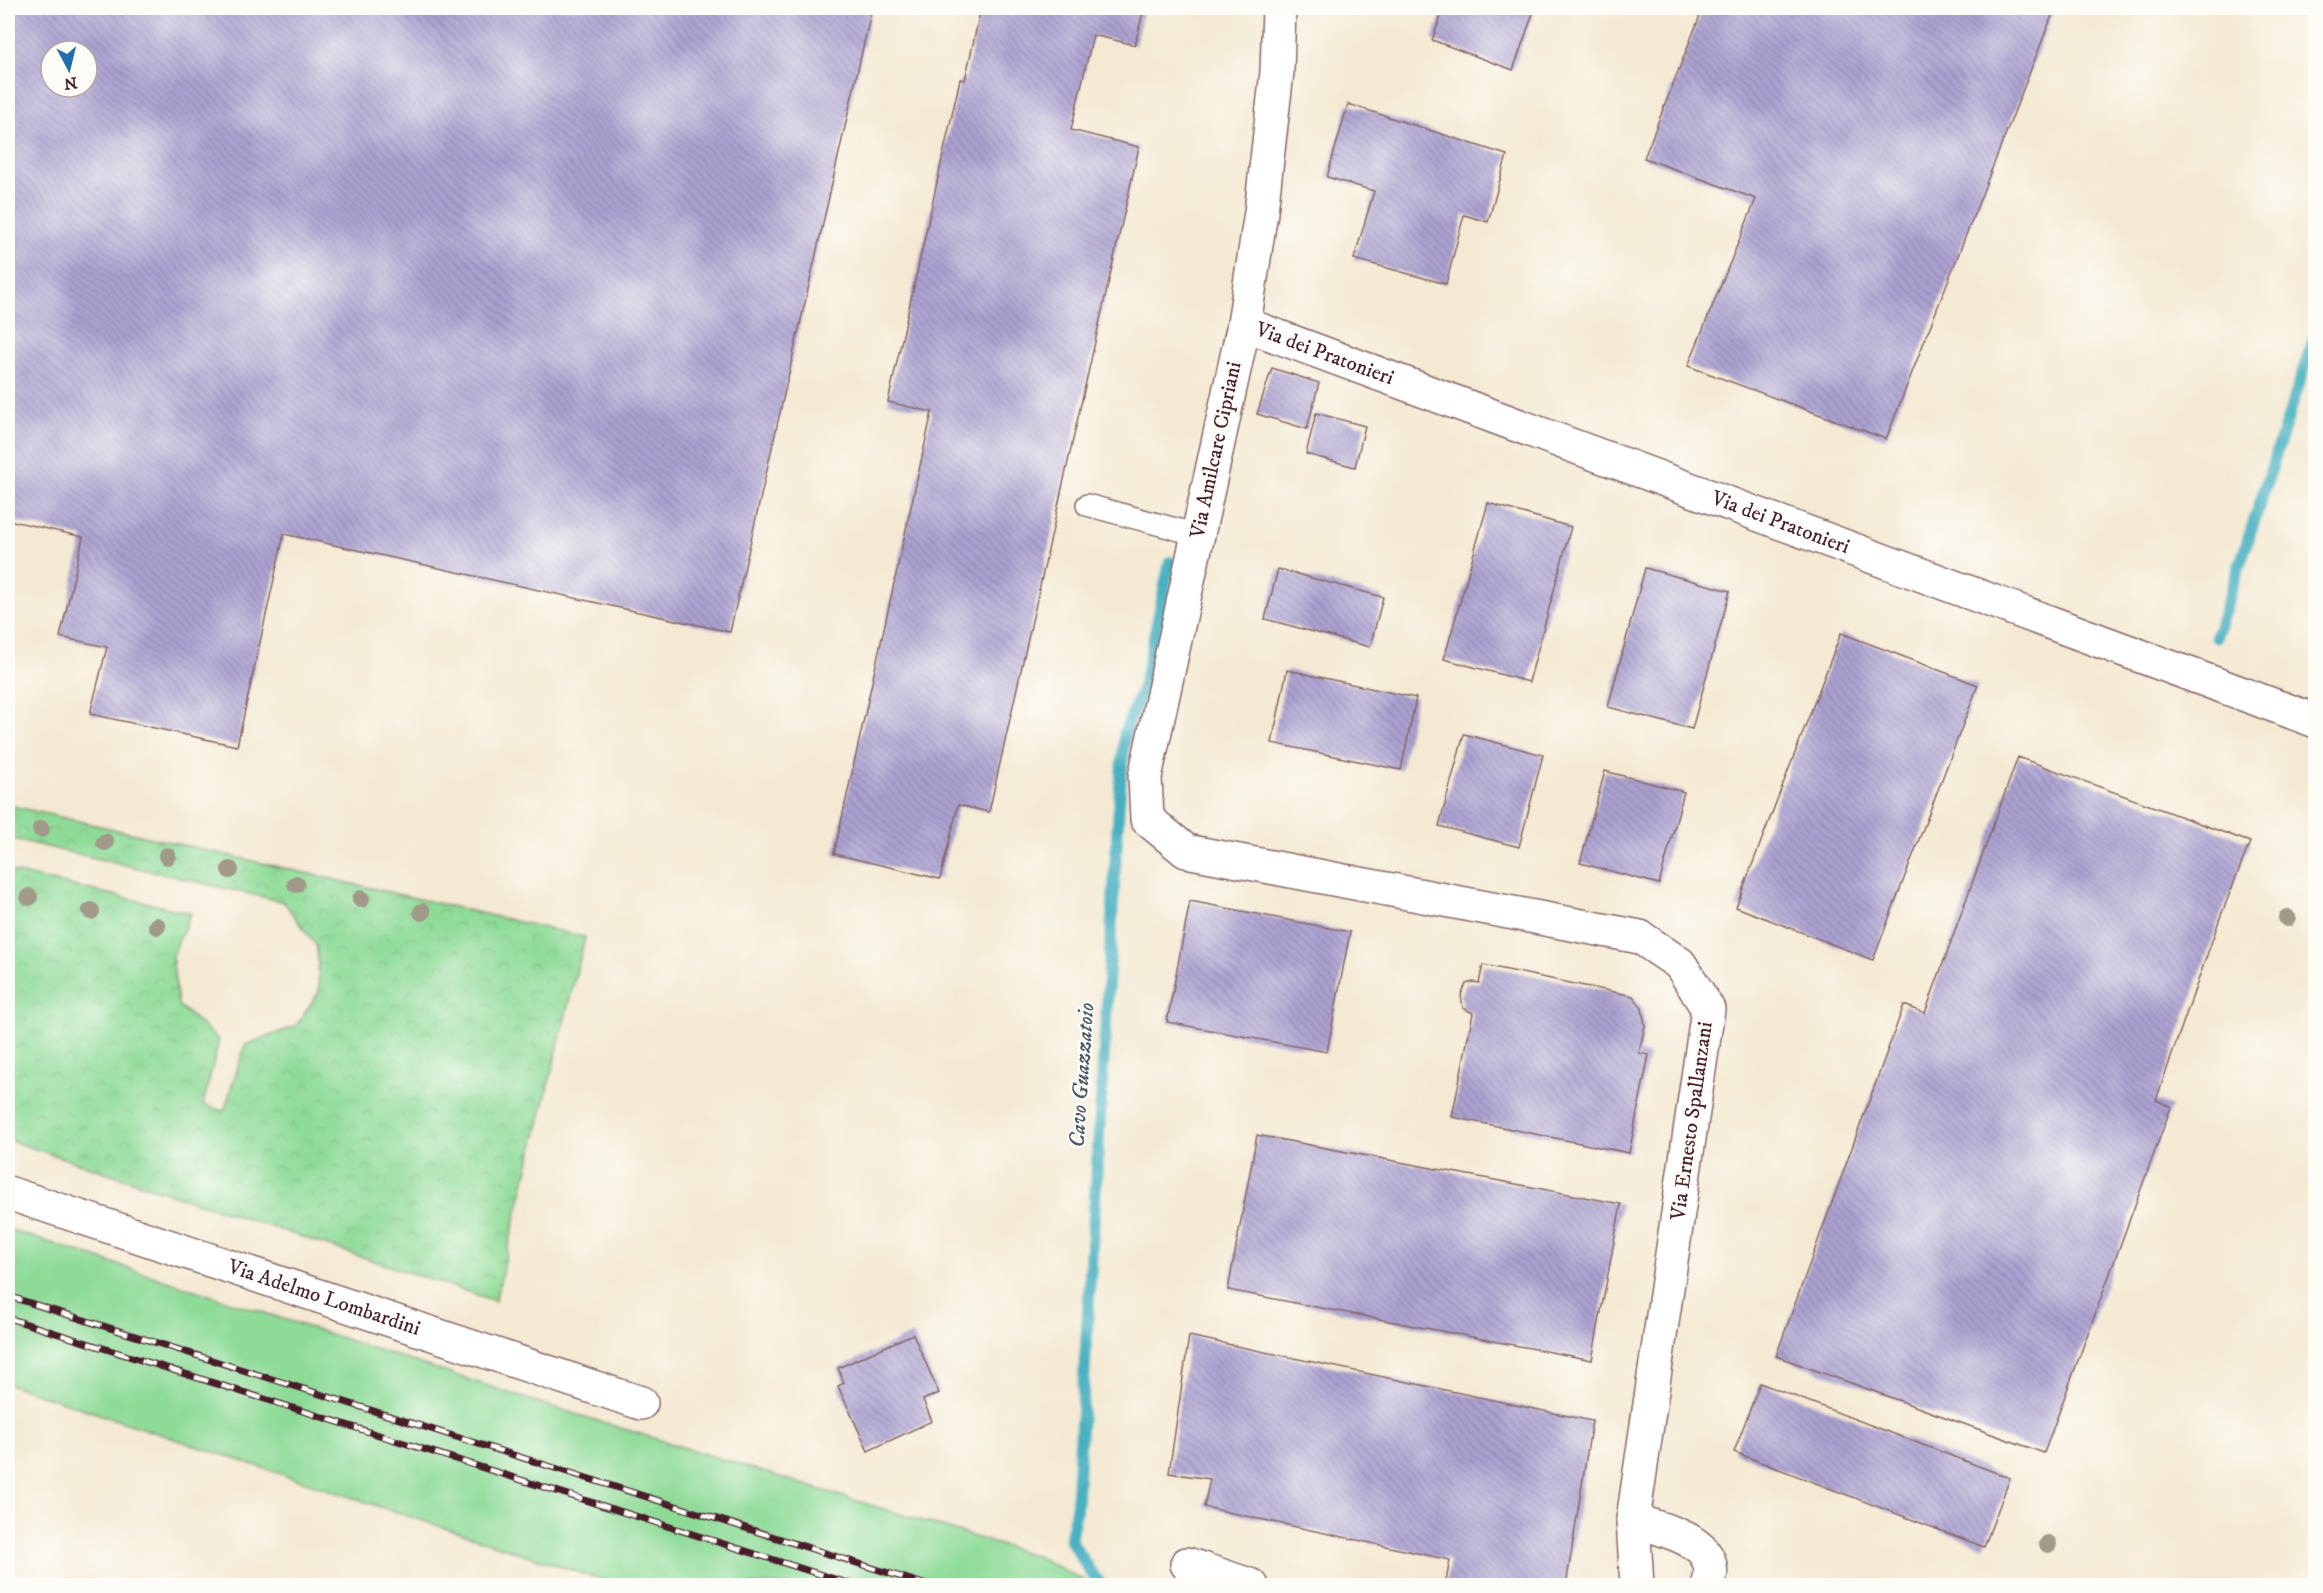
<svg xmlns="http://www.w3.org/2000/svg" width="2323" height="1593" viewBox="0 0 2323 1593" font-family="'IM FELL DW Pica',serif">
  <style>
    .grass { fill: #8edb98; stroke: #6c7d62; stroke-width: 1.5 }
    .park { fill: url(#park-crowns); stroke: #6c7d62; stroke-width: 1.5 }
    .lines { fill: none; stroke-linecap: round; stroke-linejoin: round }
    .stream { stroke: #45b1c2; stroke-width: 12 }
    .building { fill: url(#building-back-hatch); fill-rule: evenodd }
    .service-casing { stroke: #866665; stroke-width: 24 }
    .minor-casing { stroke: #866665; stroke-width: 36 }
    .service { stroke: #fff; stroke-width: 21 }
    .minor { stroke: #fff; stroke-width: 33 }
    .rail-casing { stroke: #4a1f2b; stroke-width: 7 }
    .rail { stroke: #fdfcf7; stroke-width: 4.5; stroke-dasharray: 14; stroke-linecap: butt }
    .tree { fill: #a29988 }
    .labels { text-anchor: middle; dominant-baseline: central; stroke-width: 5; stroke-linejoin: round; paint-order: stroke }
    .street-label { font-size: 21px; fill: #4a1f2b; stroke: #fdfcf7 }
    .water-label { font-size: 22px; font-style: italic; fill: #485967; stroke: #fdfcf7 }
  </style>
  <defs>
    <pattern id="park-crowns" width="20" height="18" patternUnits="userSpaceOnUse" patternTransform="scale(1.5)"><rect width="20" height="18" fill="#8edb98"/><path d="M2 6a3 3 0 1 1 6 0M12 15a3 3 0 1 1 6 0" fill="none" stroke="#7cbc83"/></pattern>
    <pattern id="building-back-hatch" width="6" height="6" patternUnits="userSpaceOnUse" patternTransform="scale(1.5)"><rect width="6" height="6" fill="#aba2d2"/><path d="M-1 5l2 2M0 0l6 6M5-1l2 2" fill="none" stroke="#8d83ab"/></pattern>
  </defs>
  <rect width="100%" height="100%" fill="#fdfcf7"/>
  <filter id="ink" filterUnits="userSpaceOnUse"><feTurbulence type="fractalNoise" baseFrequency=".0167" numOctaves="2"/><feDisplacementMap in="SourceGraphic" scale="12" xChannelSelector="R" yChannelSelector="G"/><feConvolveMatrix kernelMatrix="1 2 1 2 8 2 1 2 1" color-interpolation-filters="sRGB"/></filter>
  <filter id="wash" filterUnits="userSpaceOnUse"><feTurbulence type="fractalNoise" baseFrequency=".008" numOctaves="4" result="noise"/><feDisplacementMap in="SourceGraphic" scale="24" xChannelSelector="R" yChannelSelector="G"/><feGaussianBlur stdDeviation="1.35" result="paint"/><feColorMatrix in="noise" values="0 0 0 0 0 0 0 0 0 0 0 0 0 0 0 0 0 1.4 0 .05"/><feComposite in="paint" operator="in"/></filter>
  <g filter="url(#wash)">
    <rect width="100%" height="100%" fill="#f4e9d2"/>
    <polygon class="grass" points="8,1229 543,1404 1036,1556 1093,1585 617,1585 8,1384"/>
    <polygon class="park" points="8,805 585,937 495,1301 8,1140 8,871 191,913 172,956 178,1005 219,1040 203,1105 224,1111 245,1045 296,1026 319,992 317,947 284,902 8,838"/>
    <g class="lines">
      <g class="stream">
        <polyline points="2310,8 2316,10"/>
        <polyline points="2216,637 2316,332"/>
        <polyline points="1103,1586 1091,1573 1070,1539 1076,1510 1120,788 1125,731 1144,685 1170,562"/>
      </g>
    </g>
    <g id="blocks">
      <g class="building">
        <path d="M8 8H872L730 632 284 534 237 746 90 714 107 647 60 637 83 537 8 520ZM51 51H87V87H51Z"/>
        <polygon points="981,8 1144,8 1135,45 1093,35 1071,130 1139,147 989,812 958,805 940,879 834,854 932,412 888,402 960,79 965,80"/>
        <polygon points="1444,8 1535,8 1513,70 1432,40"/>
        <polygon points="1703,8 2055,8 1886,439 1688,366 1756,199 1644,158"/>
        <polygon points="1348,104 1507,155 1488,222 1464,215 1446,284 1354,259 1374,191 1327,177"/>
        <polygon points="1272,368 1319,383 1307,429 1257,414"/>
        <polygon points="1316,413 1365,426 1355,467 1306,454"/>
        <polygon points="1488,503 1571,527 1529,682 1444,659"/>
        <polygon points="1645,568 1730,591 1692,729 1608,707"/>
        <polygon points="1278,569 1383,597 1370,647 1265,619"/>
        <polygon points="1841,633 1978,685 1873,960 1736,907"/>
        <polygon points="1287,670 1416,698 1401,770 1272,743"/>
        <polygon points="1464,734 1543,755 1519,847 1439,826"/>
        <polygon points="2018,757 2250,842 2220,918 2156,1100 2171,1107 2044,1453 1776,1356 1904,1005 1925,1013"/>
        <polygon points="1605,771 1684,792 1659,884 1580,863"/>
        <polygon points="1190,901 1350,932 1327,1052 1167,1022"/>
        <polygon points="1483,965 1633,996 1642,1008 1645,1026 1639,1053 1649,1055 1629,1153 1452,1117 1473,1013 1463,1008 1461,995 1466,984 1473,982 1479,983"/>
        <polygon points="1257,1135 1621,1204 1592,1360 1228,1290"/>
        <polygon points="913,1334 939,1393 923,1400 932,1421 868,1451 838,1386 844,1383 838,1368"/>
        <polygon points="1189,1336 1592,1421 1566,1586 1445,1586 1450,1560 1204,1507 1210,1479 1169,1473"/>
        <polygon points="1760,1383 2010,1478 1984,1547 1734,1452"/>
      </g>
    </g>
  </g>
  <g filter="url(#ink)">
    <use href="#blocks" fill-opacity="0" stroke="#866665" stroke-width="1.5"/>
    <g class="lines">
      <g class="service-casing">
        <polyline id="service" points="1087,505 1198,535"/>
      </g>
      <g class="minor-casing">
        <g id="minor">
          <polyline points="1279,8 1277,72 1261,212 1244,324 1145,777 1147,819 1186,851 1640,937 1680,964 1708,1009 1633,1520 1637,1586"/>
          <path id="s1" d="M1244 324 2316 721"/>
          <path id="s2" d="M8 1193 641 1403"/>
          <path d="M1633 1520C1664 1531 1724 1540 1708 1586"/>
          <polyline points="1187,1564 1252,1586"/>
        </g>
      </g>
      <use href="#service" class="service"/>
      <use href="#minor" class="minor"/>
      <g class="rail-casing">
        <g id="rail">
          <polyline points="8,1296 930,1586"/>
          <polyline points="8,1318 857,1586"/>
        </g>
      </g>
      <use href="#rail" class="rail"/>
    </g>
    <g class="tree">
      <circle cx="41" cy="829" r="9"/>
      <circle cx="105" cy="842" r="9"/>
      <circle cx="167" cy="856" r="9"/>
      <circle cx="230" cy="870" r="9"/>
      <circle cx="296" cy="884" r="9"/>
      <circle cx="29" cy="897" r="9"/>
      <circle cx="361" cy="899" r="9"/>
      <circle cx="91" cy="911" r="9"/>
      <circle cx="422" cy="912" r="9"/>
      <circle cx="2287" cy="918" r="9"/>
      <circle cx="157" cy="926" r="9"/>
      <circle cx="2048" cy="1544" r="9"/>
    </g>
  </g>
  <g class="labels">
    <g class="street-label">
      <text stroke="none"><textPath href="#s1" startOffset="86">Via dei Pratonieri</textPath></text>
      <text transform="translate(1216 450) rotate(-78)">Via Amilcare Cipriani</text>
      <text stroke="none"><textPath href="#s1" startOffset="572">Via dei Pratonieri</textPath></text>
      <text transform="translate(1692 1121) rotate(-82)">Via Ernesto Spallanzani</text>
      <text stroke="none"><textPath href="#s2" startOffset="333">Via Adelmo Lombardini</textPath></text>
    </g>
    <g class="water-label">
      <text transform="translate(1082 1075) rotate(-86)">Cavo Guazzatoio</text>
    </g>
  </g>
  <rect width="2323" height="1593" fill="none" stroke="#fdfcf7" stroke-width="30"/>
  <g transform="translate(69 69) rotate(173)"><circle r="28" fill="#fdfcf7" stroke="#b5a4a5" stroke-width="1.5"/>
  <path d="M0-4.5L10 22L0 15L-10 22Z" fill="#1f6fb2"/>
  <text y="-9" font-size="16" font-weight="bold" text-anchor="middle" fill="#4a1f2b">N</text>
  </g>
</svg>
